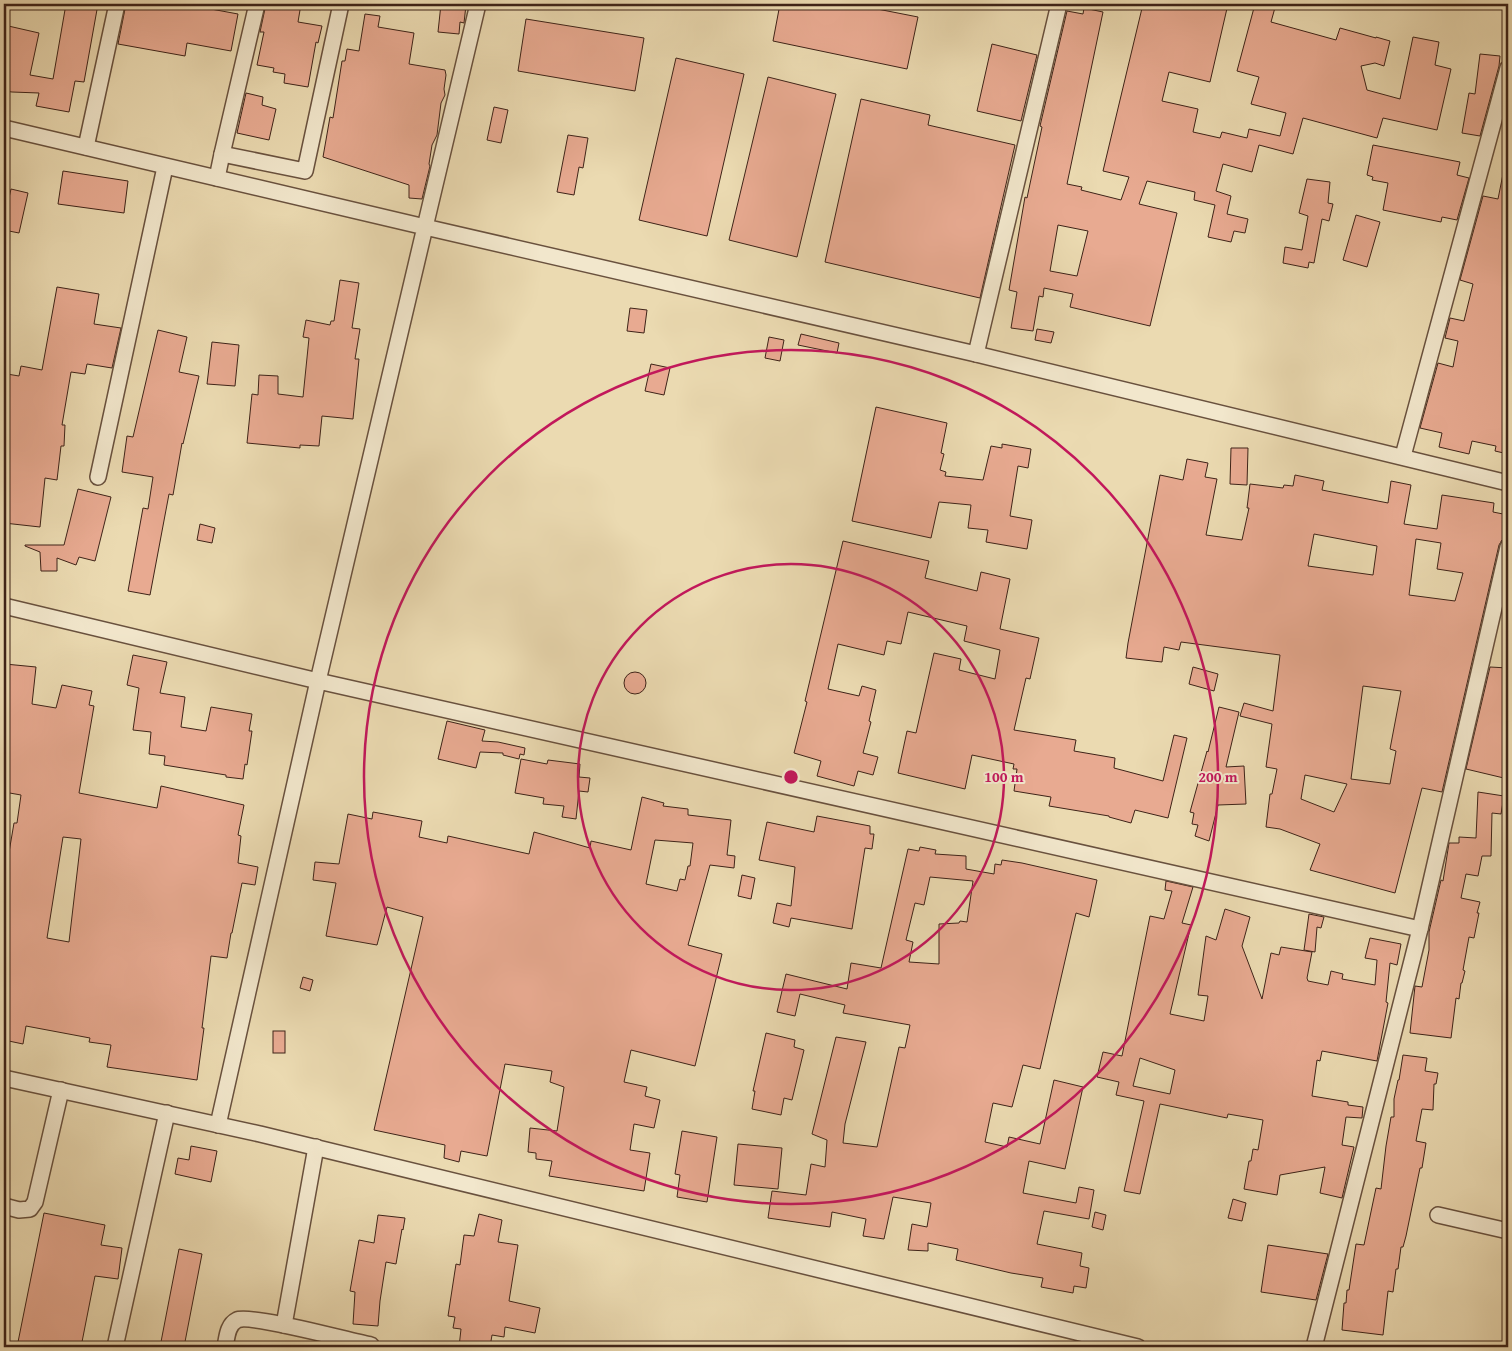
<svg xmlns="http://www.w3.org/2000/svg" width="1512" height="1351" viewBox="0 0 1512 1351" font-family="'Gentium Book Plus',serif">
  <style>
    .building { fill: #e8aa91; stroke: #3e2318; fill-rule: evenodd }
    .lines { fill: none; stroke-linecap: round; stroke-linejoin: round }
    .minor-casing { stroke: #69513e; stroke-width: 18 }
    .minor { stroke: #f2e7cc; stroke-width: 15 }
    .ring { fill: none; stroke: #c2185b; stroke-width: 2.5 }
    .centre { fill: #c2185b; stroke: #f2e7cc; stroke-width: 2.5 }
    .ring-label { font-size: 15px; text-anchor: middle; font-weight: bold; fill: #c2185b; stroke: #f2e7cc; stroke-width: 4; stroke-linejoin: round; paint-order: stroke }
  </style>
  <rect width="100%" height="100%" fill="#ebdab1"/>
  <filter id="stains"><feTurbulence type="fractalNoise" baseFrequency=".004" numOctaves="4"/><feColorMatrix values="0 0 0 0 .2 0 0 0 0 .09 0 0 0 0 .02 0 0 0 .5 -.17"/></filter>
  <radialGradient id="worn" r=".72"><stop offset=".6" stop-color="#630" stop-opacity="0"/><stop offset="1" stop-color="#630" stop-opacity=".3"/></radialGradient>
  <g class="building">
    <polygon points="66,4 98,4 84,82 75,81 69,112 36,106 39,93 12,92 4,91 4,25 39,33 30,75 53,79"/>
    <polygon points="126,4 184,4 238,14 231,51 187,43 185,56 118,44"/>
    <polygon points="266,4 301,4 298,22 322,26 318,43 316,42 308,87 284,83 285,74 273,72 274,68 257,65 264,32 260,32"/>
    <polygon points="441,4 466,5 464,23 460,22 459,34 438,32"/>
    <polygon points="780,4 852,4 918,17 907,69 773,41"/>
    <path d="M1143 4H1228L1210 82 1169 72 1162 101 1198 109 1193 132 1220 138 1222 132 1247 138 1249 129 1280 136 1286 113 1251 104 1259 77 1237 71 1255 4H1276L1271 22 1336 40 1340 28 1376 38V37L1390 41 1384 66 1375 63 1361 66 1367 90 1400 99 1413 37 1439 42 1435 65 1451 69 1437 130 1383 118 1377 138 1303 118 1293 154 1259 145 1252 172 1223 164 1216 191 1231 196 1227 214 1248 219 1245 233 1234 231 1231 242 1208 237 1215 205 1194 200 1195 192 1147 181 1139 204 1177 213 1150 326 1070 307 1073 294 1044 288 1043 297 1039 296 1033 331 1011 328 1017 292 1009 290 1025 197 1027 198 1042 127 1040 126 1067 11 1083 14 1084 8 1103 12 1067 184 1082 187 1081 190 1121 200 1129 177 1103 171ZM1058 225 1088 231 1077 276 1050 271Z"/>
    <polygon points="365,14 380,16 378,27 414,33 409,64 445,70 446,75 444,89 445,95 441,103 437,135 432,145 429,164 430,166 422,199 409,198 409,185 323,157 330,117 333,118 342,61 345,61 347,49 359,51"/>
    <polygon points="526,19 644,38 635,91 518,71"/>
    <polygon points="992,44 1037,55 1021,121 977,111"/>
    <polygon points="1480,54 1500,56 1499,66 1480,136 1462,133 1469,93 1475,94"/>
    <polygon points="676,58 744,74 707,236 639,220"/>
    <polygon points="768,77 836,94 797,257 729,240"/>
    <polygon points="246,93 263,97 262,105 276,109 269,140 237,133"/>
    <polygon points="861,99 930,115 928,125 1015,145 980,298 825,262"/>
    <polygon points="494,107 508,110 501,143 487,140"/>
    <polygon points="568,135 588,138 583,168 579,167 574,195 557,192"/>
    <polygon points="1373,145 1460,162 1457,175 1469,178 1457,220 1442,217 1441,222 1383,210 1388,183 1372,180 1373,177 1367,175"/>
    <polygon points="63,171 128,181 124,213 58,204"/>
    <polygon points="1503,174 1508,174 1508,454 1495,451 1496,446 1472,441 1469,454 1439,447 1442,433 1420,428 1438,363 1453,367 1458,341 1445,338 1450,318 1464,321 1473,284 1460,280 1483,196 1498,199"/>
    <polygon points="1307,179 1330,182 1328,203 1333,204 1329,221 1322,219 1314,263 1309,262 1308,268 1283,263 1285,247 1302,250 1308,216 1299,213"/>
    <polygon points="11,189 28,193 19,233 4,230 4,220"/>
    <polygon points="1356,215 1380,222 1367,267 1343,260"/>
    <polygon points="340,280 359,283 352,328 360,329 355,359 359,359 353,419 322,416 319,446 300,445 300,448 247,443 252,394 258,395 259,375 278,376 278,394 303,397 309,338 303,337 306,320 330,325 331,321 334,321"/>
    <polygon points="57,287 99,294 94,324 121,328 112,368 87,364 85,374 71,372 62,425 65,425 64,446 61,446 57,480 45,478 40,527 4,523 4,393 7,374 19,376 21,366 42,370"/>
    <polygon points="630,308 647,310 644,333 627,331"/>
    <polygon points="1037,329 1054,332 1051,343 1035,340"/>
    <polygon points="158,330 187,337 179,372 199,376 183,444 182,443 173,495 169,494 150,595 128,591 143,508 148,509 153,477 122,472 127,436 133,437"/>
    <polygon points="801,334 839,343 837,353 798,345"/>
    <polygon points="769,337 784,340 780,361 765,358"/>
    <polygon points="212,342 239,345 235,386 207,384"/>
    <polygon points="651,364 670,368 664,395 645,391"/>
    <polygon points="876,407 947,423 941,453 944,454 940,470 946,472 945,476 983,480 991,446 1002,448 1002,444 1031,449 1028,468 1018,466 1010,516 1032,520 1027,549 986,542 988,530 968,528 971,505 939,502 931,538 852,521"/>
    <polygon points="1231,448 1248,448 1247,485 1230,484"/>
    <path d="M1187 459 1208 463 1205 477 1217 479 1206 535 1242 540 1249 508H1247L1250 484 1283 488 1284 485 1293 486 1295 475 1324 481 1322 490 1388 503 1391 481 1411 485 1404 524 1437 529 1442 495 1494 503 1493 512 1508 515 1507 538 1502 540 1499 545 1442 792 1422 788 1395 893 1310 870 1320 844 1280 829 1266 827 1270 794H1272L1277 769 1266 767 1272 724 1240 716 1244 703 1273 711 1280 655 1181 642 1179 650 1164 647 1162 662 1126 658 1128 643 1160 475 1183 480ZM1314 534 1377 546 1373 575 1308 566ZM1416 539 1441 543 1437 569 1463 573 1455 601 1409 595ZM1363 686 1401 691 1390 749 1396 751 1390 784 1351 779ZM1305 775 1347 784 1334 812 1301 799Z"/>
    <polygon points="78,489 111,497 95,561 79,557 76,565 57,558 57,571 41,571 40,552 25,546 25,545 64,545"/>
    <polygon points="200,524 215,528 212,543 197,540"/>
    <polygon points="843,541 929,561 925,578 977,591 981,572 1010,579 1000,629 1039,638 1030,679 1026,678 1014,730 1076,740 1074,751 1115,758 1114,768 1163,781 1174,735 1187,738 1168,818 1135,810 1131,823 1109,817 1109,816 1049,806 1051,797 1014,791 1017,769 1013,769 1014,764 972,755 965,789 898,773 907,731 916,733 934,653 961,659 959,670 995,679 1000,650 964,641 967,626 908,612 901,644 887,641 884,655 838,644 828,689 859,696 862,686 876,690 869,721 871,722 863,753 878,757 873,775 858,771 854,786 817,776 821,761 794,753 807,702 805,701"/>
    <polygon points="133,655 167,662 160,693 185,697 181,727 206,731 211,707 252,714 249,731 252,731 247,765 245,764 243,779 226,777 226,775 164,765 165,756 149,754 151,732 133,730 139,688 127,685"/>
    <path d="M5 664 36 667 32 704 56 708 62 685 92 691 89 705 94 706 79 793 157 808 161 786 244 805 238 835 241 836 238 863 258 867 255 885 242 883 232 933H231L227 958 211 956 202 1028H204L197 1080 107 1067 111 1045 89 1042 90 1038 26 1026 23 1044 4 1040V863L7 864 14 823H17L21 795 4 792V677ZM63 837 81 839 69 942 47 938Z"/>
    <polygon points="1193,667 1218,674 1214,691 1189,684"/>
    <polygon points="1490,667 1508,668 1508,779 1466,769"/>
    <circle cx="635" cy="683" r="11"/>
    <polygon points="1219,707 1239,712 1226,767 1244,766 1246,804 1218,805 1209,841 1195,836 1198,825 1192,824 1194,813 1190,812 1207,751 1208,752"/>
    <polygon points="447,721 485,730 482,741 498,742 525,748 524,755 520,754 519,759 503,755 503,753 480,752 476,768 438,759"/>
    <polygon points="521,759 547,764 548,760 580,764 579,777 590,778 588,792 579,791 576,819 562,817 564,806 543,804 544,798 515,793"/>
    <polygon points="1478,792 1504,796 1501,814 1492,813 1491,856 1482,856 1478,876 1466,874 1461,898 1480,902 1477,913 1479,913 1474,938 1469,937 1463,970 1465,971 1462,983 1461,983 1459,999 1456,998 1451,1038 1410,1033 1415,986 1422,987 1429,950 1429,932 1441,880 1443,881 1449,843 1459,843 1459,837 1476,838"/>
    <path d="M642 797 664 803 663 806 688 809V815L731 820 727 855 735 856 734 868 710 865 688 945 722 954 695 1066 631 1050 624 1082 647 1087 645 1096 660 1100 654 1128 634 1124 630 1150 650 1153 644 1191 549 1176 552 1161 536 1159V1153L528 1152 530 1128 557 1131 564 1087 550 1082 552 1071 505 1064 487 1156 461 1151 459 1162 444 1158 445 1145 374 1130 423 917 387 907 377 945 326 936 336 883 313 880 315 862 339 864 348 814 372 819 373 812 422 821 419 837 447 843 448 836 529 854 534 832 590 848 591 841 631 850ZM655 840 693 843 690 866H688L685 880 680 879 677 891 646 884Z"/>
    <polygon points="817,816 870,826 870,834 874,834 872,849 865,848 852,929 791,918 789,927 773,923 777,903 791,906 795,867 759,860 767,822 814,832"/>
    <path d="M920 847 936 850 935 854 966 856V869L994 874 995 864 1001 865 1002 860 1022 863 1097 880 1089 917 1076 913 1040 1069 1023 1065 1012 1107 993 1103 985 1142 1007 1147 1009 1137 1040 1144 1054 1080 1083 1087 1065 1169 1029 1161 1023 1193 1076 1203 1079 1187 1094 1190 1089 1219 1044 1211 1037 1244 1082 1253 1080 1266 1089 1268 1086 1288 1074 1286 1073 1293 1041 1287 1043 1278 1011 1273 956 1260 958 1249 928 1243V1251L908 1250 912 1224 927 1227 931 1203 893 1197 884 1239 863 1236 866 1219 832 1212 830 1227 768 1218 772 1191 806 1195 811 1164 825 1167 827 1140 812 1134 836 1037 866 1042 845 1124 843 1143 877 1147 899 1047 905 1048 910 1025 843 1013 845 1005 800 994 795 1016 777 1012 786 974 847 989 851 963 881 968 908 849 919 851ZM930 877 973 881 967 922 960 921 959 923 939 924V964L909 962 913 942 906 940 915 903 924 905Z"/>
    <polygon points="742,875 755,878 751,899 738,896"/>
    <path d="M1166 881 1193 887 1182 923 1191 925 1170 1014 1204 1021 1208 996 1198 995 1206 936 1216 940 1225 909 1250 917 1242 946 1262 999 1271 953 1279 955 1281 947 1312 952 1307 978 1308 981 1328 985 1331 971 1343 974 1342 979 1375 985 1377 960 1365 958 1370 938 1401 944 1397 965 1390 963 1386 1002 1388 1003 1377 1061 1322 1051 1320 1061 1317 1060 1312 1096 1348 1102V1105L1363 1107 1362 1118 1346 1117 1342 1145 1354 1147 1342 1198 1320 1193 1325 1167 1280 1175 1277 1195 1244 1189 1249 1161H1251L1253 1149 1258 1150 1263 1120 1228 1114 1227 1118 1160 1104 1140 1194 1124 1191 1144 1101 1116 1095 1119 1082 1097 1077 1103 1052 1122 1056 1150 916 1164 919 1172 891 1165 890ZM1140 1058 1175 1070 1170 1094 1133 1086Z"/>
    <polygon points="1309,914 1324,917 1321,928 1317,927 1315,952 1304,950"/>
    <polygon points="303,977 313,980 310,991 300,988"/>
    <rect x="273" y="1031" width="12" height="22"/>
    <polygon points="766,1033 795,1040 794,1047 804,1050 792,1100 784,1098 781,1115 752,1109 755,1091 753,1091"/>
    <polygon points="1403,1055 1427,1058 1425,1071 1438,1073 1436,1084 1434,1084 1433,1110 1422,1109 1416,1141 1426,1143 1422,1168 1420,1168 1406,1236 1403,1247 1401,1247 1398,1269 1396,1269 1393,1292 1388,1291 1383,1335 1342,1330 1344,1303 1346,1303 1347,1290 1349,1290 1356,1244 1364,1245 1376,1188 1381,1189 1386,1146 1391,1117 1394,1117 1394,1099 1398,1080 1399,1080"/>
    <polygon points="682,1131 717,1137 707,1202 677,1197 680,1175 675,1174"/>
    <polygon points="738,1144 782,1148 778,1189 734,1185"/>
    <polygon points="191,1146 217,1151 211,1182 175,1174 178,1158 189,1160"/>
    <polygon points="1233,1199 1246,1203 1242,1221 1228,1218"/>
    <polygon points="1095,1212 1106,1215 1103,1230 1092,1227"/>
    <polygon points="44,1213 105,1225 101,1245 122,1248 118,1279 95,1276 81,1347 17,1347"/>
    <polygon points="479,1214 502,1220 498,1242 518,1245 509,1301 540,1308 535,1333 505,1327 504,1337 492,1335 490,1347 459,1347 461,1329 453,1328 455,1317 448,1316 456,1264 460,1265 464,1235 474,1236"/>
    <polygon points="378,1215 405,1218 403,1230 402,1229 396,1264 386,1262 380,1301 378,1326 353,1324 355,1292 350,1291 359,1240 374,1243"/>
    <polygon points="1268,1245 1328,1254 1316,1300 1261,1292"/>
    <polygon points="179,1249 202,1254 184,1347 160,1347"/>
  </g>
  <g class="lines">
    <g class="minor-casing">
      <g id="minor">
        <polyline points="478,4 425,227 976,354 1508,483"/>
        <polyline points="4,128 425,227 318,681 4,606"/>
        <polyline points="86,147 117,4"/>
        <polyline points="222,154 257,4"/>
        <polyline points="217,178 222,154 305,171 341,4"/>
        <polyline points="976,354 1059,4"/>
        <polyline points="1403,456 1508,68"/>
        <polyline points="98,477 165,167"/>
        <polyline points="4,1078 260,1134 1138,1347"/>
        <polyline points="218,1125 318,681 1420,929"/>
        <polyline points="4,1206 19,1210 30,1209 35,1202 61,1090"/>
        <polyline points="1438,1215 1508,1231"/>
        <polyline points="284,1325 316,1147"/>
        <polyline points="115,1347 167,1113"/>
        <path d="M225 1347C227 1338 227 1325 237 1320 250 1314 351 1341 371 1345"/>
        <polyline points="1314,1347 1420,929 1508,547"/>
      </g>
    </g>
    <use href="#minor" class="minor"/>
  </g>
  <g class="ring">
    <circle cx="791" cy="777" r="213"/>
    <circle cx="791" cy="777" r="427"/>
  </g>
  <circle cx="791" cy="777" r="8" class="centre"/>
  <g class="ring-label">
    <text x="1004" y="782">100 m</text>
    <text x="1218" y="782">200 m</text>
  </g>
  <rect width="1512" height="1351" fill="none" stroke="#ebdab1" stroke-width="20"/>
  <rect x="5" y="5" width="1502" height="1341" fill="none" stroke="#3e2318" stroke-width="2.5"/>
  <rect x="10" y="10" width="1492" height="1331" fill="none" stroke="#3e2318"/>
  <rect width="100%" height="100%" filter="url(#stains)"/>
  <rect width="100%" height="100%" fill="url(#worn)"/>
</svg>
